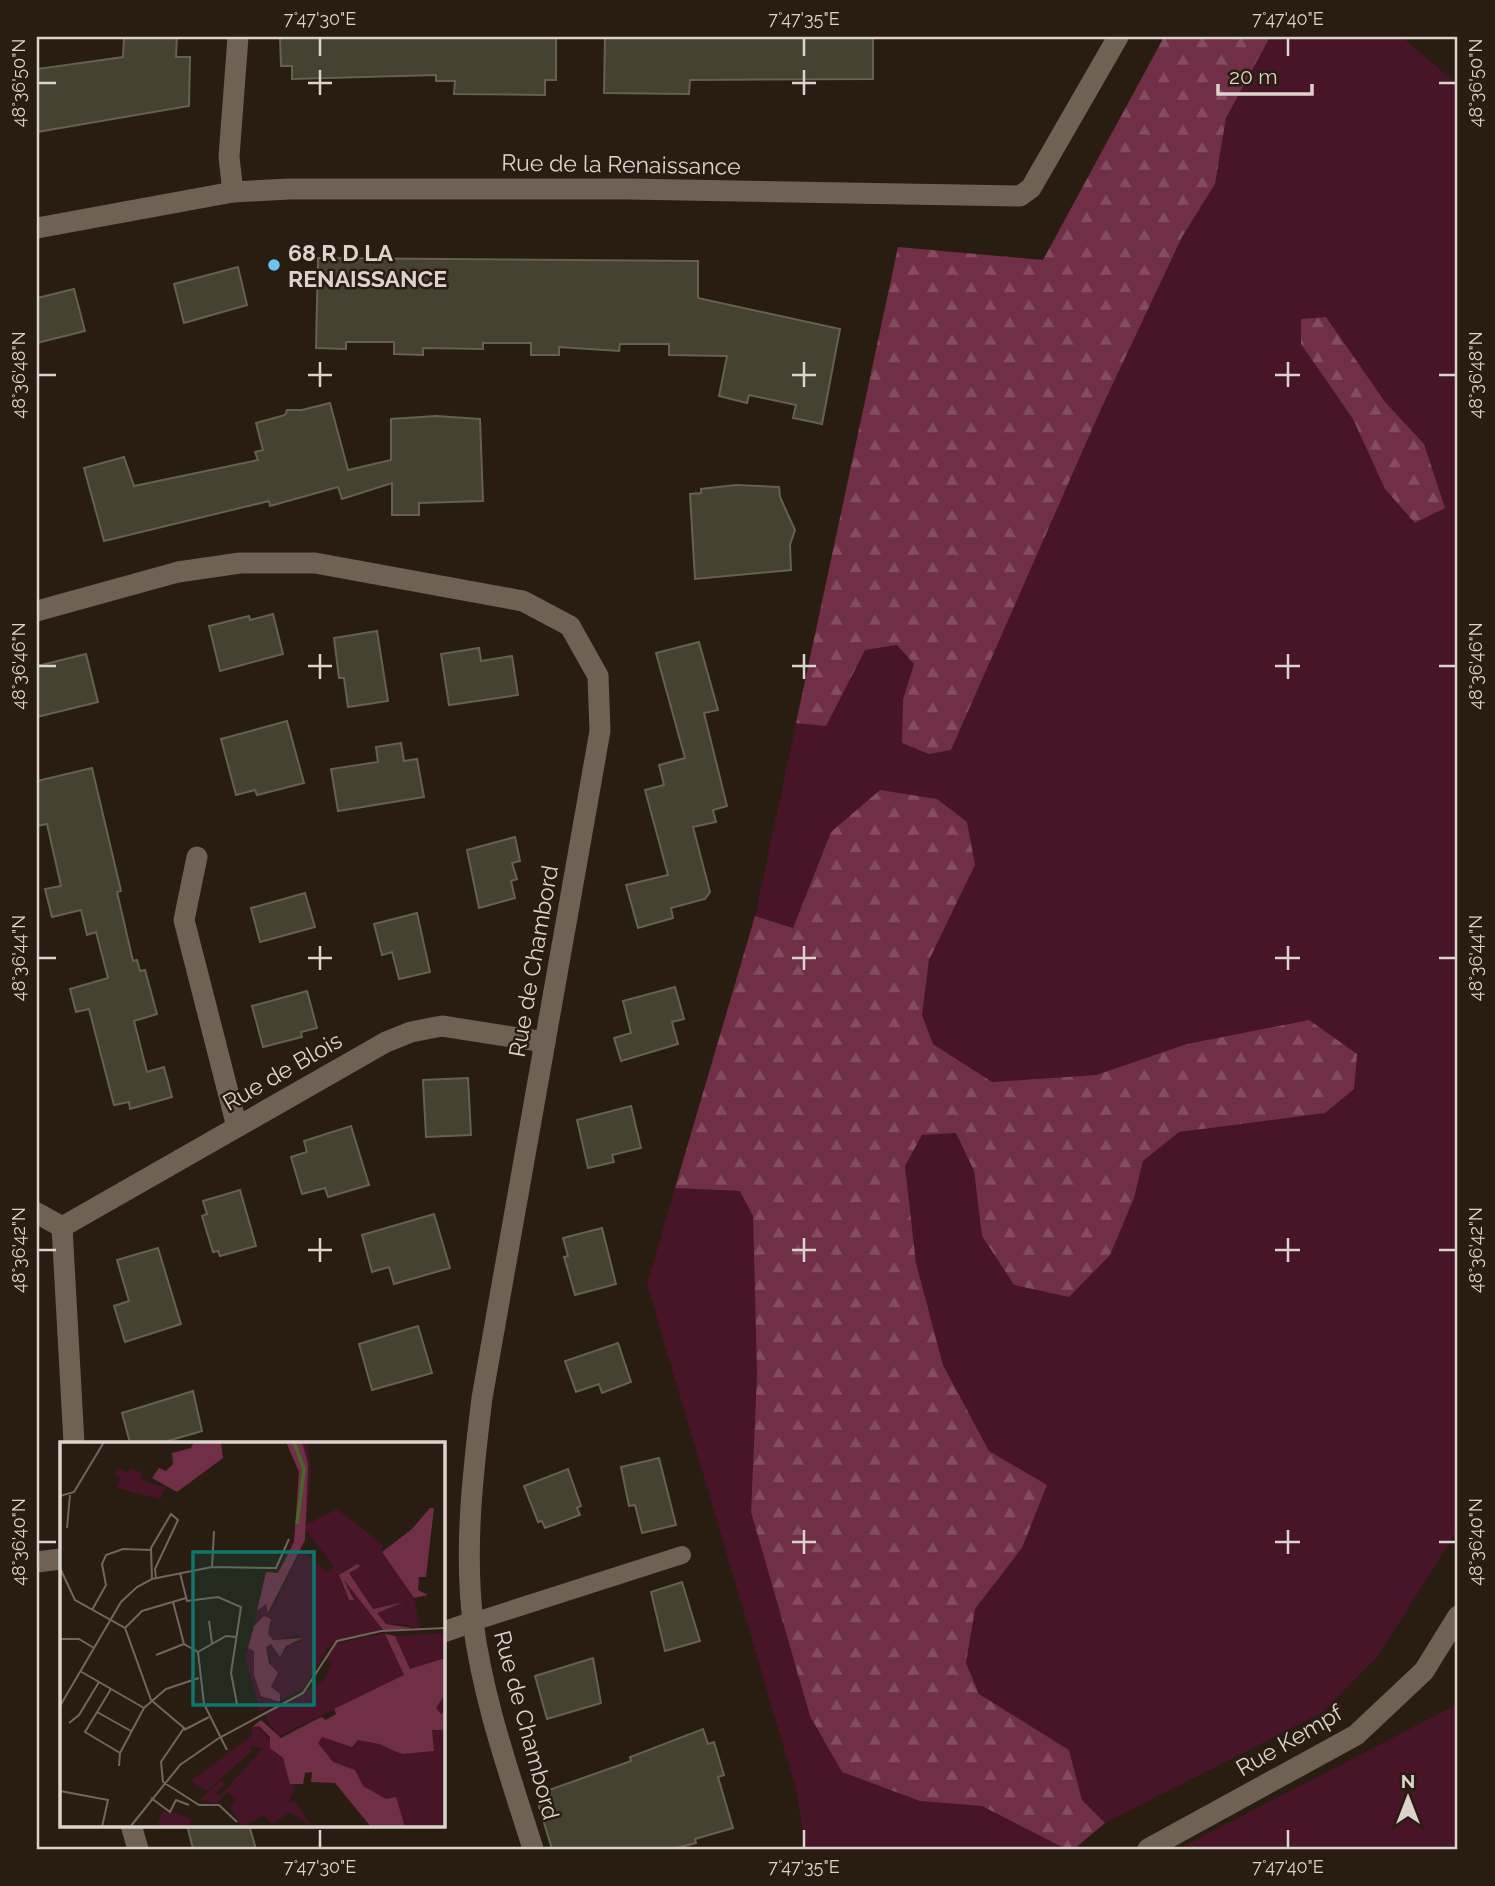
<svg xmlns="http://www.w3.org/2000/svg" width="1495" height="1886" viewBox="0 0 1495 1886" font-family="Raleway,sans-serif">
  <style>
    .green { fill: #481428 }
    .forest { fill: url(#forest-firs) }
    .building { fill: #454231; stroke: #64614f; stroke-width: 2 }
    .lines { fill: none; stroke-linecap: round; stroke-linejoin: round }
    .lane { stroke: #6f6153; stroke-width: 18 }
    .street { stroke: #6f6153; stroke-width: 21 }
    .ticks { fill: none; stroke: #dcd4cc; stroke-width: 2.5 }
    .poi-dot { fill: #69c4f1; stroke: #291d11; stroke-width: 2.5 }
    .labels { text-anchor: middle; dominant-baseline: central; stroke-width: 5; stroke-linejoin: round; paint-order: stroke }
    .street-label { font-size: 23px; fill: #dcd4cc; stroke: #291d11 }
    .poi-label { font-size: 23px; font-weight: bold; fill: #dcd4cc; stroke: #291d11; text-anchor: start }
    .inset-river { fill: none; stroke: #46662b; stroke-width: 3.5 }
    .inset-road { fill: none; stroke: #71665c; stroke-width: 2 }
    .view { fill: #0f766e; fill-opacity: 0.15; stroke: #0f766e; stroke-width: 3.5 }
    .inset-edge { fill: none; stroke: #dcd4cc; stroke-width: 3.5 }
    .neatline { fill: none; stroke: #dcd4cc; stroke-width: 2.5 }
    .ticks-label { font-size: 18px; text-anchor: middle; fill: #dcd4cc }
  </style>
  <defs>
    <pattern id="forest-firs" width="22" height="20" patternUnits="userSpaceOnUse" patternTransform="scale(1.75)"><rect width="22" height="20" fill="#702f46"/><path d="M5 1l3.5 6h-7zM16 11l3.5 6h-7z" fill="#844c60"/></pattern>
  </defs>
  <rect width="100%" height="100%" fill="#291d11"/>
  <g class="green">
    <polygon points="1269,37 1402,37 1458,85 1458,1529 1378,1656 1322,1713 1105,1823 1082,1800 1069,1750 979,1694 966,1663 975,1609 1022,1548 1047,1485 989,1451 943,1365 916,1263 905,1166 922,1135 956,1133 974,1170 982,1236 1014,1285 1069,1297 1134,1198 1143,1160 1179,1132 1239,1123 1187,1044 1096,1075 992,1082 933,1044 922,1015 929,960 975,865 831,832 793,928 755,916 796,723 826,725 865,649 897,645 914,664 903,699 951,750 1101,409 1182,237 1215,184 1226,118"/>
    <polygon points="675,1188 740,1191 753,1216 757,1374 751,1512 810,1716 842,1772 920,1801 982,1806 1066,1849 806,1849 796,1789 647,1284"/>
    <polygon points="1458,1704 1458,1849 1178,1849"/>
  </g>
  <g class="forest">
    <polygon points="1164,37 1270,37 1226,118 1215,184 1182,237 1101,409 951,750 929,754 902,743 903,699 914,664 897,645 865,650 826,726 796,723 898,247 1043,260"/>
    <polygon points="1326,317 1385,402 1424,444 1445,508 1415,523 1385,489 1353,419 1301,344 1301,319"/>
    <polygon points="880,790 937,799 967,822 975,865 929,960 922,1015 933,1044 992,1082 1096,1075 1187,1044 1309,1020 1357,1054 1354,1089 1325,1113 1179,1132 1143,1161 1134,1198 1110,1255 1069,1297 1014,1285 982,1236 974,1171 956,1133 922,1135 905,1166 916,1263 943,1365 989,1451 1047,1485 1022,1548 975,1609 966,1663 979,1694 1069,1750 1082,1800 1105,1823 1074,1849 1066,1849 982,1806 920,1801 842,1772 810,1716 751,1512 757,1374 753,1216 740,1191 675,1188 755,916 793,928 831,832"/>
  </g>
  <g class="building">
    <polygon points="124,37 177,37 176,57 190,57 189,106 37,132 37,69 123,57"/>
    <polygon points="280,37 556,37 556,80 545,80 545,95 454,94 455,81 436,81 436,75 292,79 292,66 281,66"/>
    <polygon points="605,37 873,37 873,79 690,80 689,94 604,93"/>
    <polygon points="318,258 698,261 698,298 840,329 822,424 793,418 796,405 749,395 747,403 719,396 727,356 669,355 669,344 620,344 619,351 559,347 559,355 531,355 531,343 483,343 483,349 423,348 423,355 394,354 394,342 346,342 346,349 316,348"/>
    <polygon points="238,267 247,305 184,323 174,284"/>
    <polygon points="74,289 85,331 37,343 37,298"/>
    <polygon points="330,403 348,470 391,460 391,419 436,416 480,419 483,501 419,503 419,515 392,515 392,483 342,499 338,487 270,506 269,501 104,541 84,468 124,457 134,486 258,460 255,452 263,450 256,423 285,415 287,410 302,410"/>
    <polygon points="736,485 779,487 780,497 795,530 790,545 791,570 695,579 690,494 701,493 701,489"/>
    <polygon points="273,614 283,654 220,671 209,626 249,616 250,620"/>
    <polygon points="377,631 388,701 348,707 344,678 339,678 334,638"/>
    <polygon points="699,642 718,710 704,713 727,806 713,810 716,822 693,827 710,892 705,899 671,908 673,918 638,928 626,885 668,875 645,790 664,785 659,765 685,758 656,653"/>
    <polygon points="479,648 481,661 512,656 518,695 449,705 441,654"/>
    <polygon points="86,654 98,702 37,717 37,666"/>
    <polygon points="287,721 304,783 257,795 255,790 236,795 221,739"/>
    <polygon points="401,743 404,761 417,759 424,797 338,811 331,769 378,762 376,747"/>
    <polygon points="92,768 121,891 117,892 133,961 137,960 140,971 145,970 157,1014 134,1021 147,1072 164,1067 172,1097 130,1109 129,1102 114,1105 89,1009 76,1012 70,989 108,978 96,932 87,935 81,910 52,917 45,889 61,886 47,824 37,826 37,781"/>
    <polygon points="515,837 520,861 512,863 517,879 511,881 515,898 479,908 467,850"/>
    <polygon points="305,893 315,927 260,942 251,908"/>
    <polygon points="417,913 430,972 399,979 392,952 382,955 374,924"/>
    <polygon points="675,987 684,1019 672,1022 678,1044 621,1061 614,1038 631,1033 623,1001"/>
    <polygon points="307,991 317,1028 301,1032 302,1037 263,1047 252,1006"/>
    <polygon points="468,1078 471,1135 426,1137 423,1080"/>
    <polygon points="631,1106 641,1148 612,1155 614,1162 588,1168 577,1120"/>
    <polygon points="351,1126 369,1185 328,1197 325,1188 302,1194 291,1157 307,1152 304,1141"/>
    <polygon points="240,1190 256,1246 220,1256 218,1251 213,1252 202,1216 207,1214 203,1201"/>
    <polygon points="434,1214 450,1268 394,1284 389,1267 372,1272 362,1235"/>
    <polygon points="602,1228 616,1284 575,1295 564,1257 568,1256 563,1238"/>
    <polygon points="158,1248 181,1324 125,1342 114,1306 129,1301 117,1260"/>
    <polygon points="418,1326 432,1373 372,1390 359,1344"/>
    <polygon points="618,1343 631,1382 602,1393 599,1384 576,1392 565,1361"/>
    <polygon points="193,1391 202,1431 161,1443 130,1443 122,1413"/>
    <polygon points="659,1458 676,1525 642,1533 635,1505 629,1506 621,1467"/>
    <polygon points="568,1469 581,1506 577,1508 580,1515 545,1528 542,1521 538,1522 524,1486"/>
    <polygon points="682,1582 700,1641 665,1651 651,1592"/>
    <polygon points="593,1658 601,1703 547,1719 535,1676"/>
    <polygon points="703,1729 708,1744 714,1742 724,1775 718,1777 733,1828 695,1839 696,1843 673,1849 552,1849 538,1803 546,1791 631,1761 630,1757"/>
    <polygon points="187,1825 249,1825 256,1849 193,1849"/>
  </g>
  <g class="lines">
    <polyline class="lane" points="473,1622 682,1555"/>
    <g class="street">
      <polyline points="233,192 229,157 238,37"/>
      <polyline points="37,228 233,192 289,189 629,189 1020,196 1031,188 1118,37"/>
      <path d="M37 611 178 572 240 563H315L523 601 570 626 598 676 600 731 482 1398C473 1472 464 1547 473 1622 483 1700 510 1775 533 1849"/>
      <polyline points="197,857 184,920 237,1127"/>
      <polyline points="37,1213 62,1227 74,1443"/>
      <polyline points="62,1227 386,1042 411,1032 442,1026 545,1042"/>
      <polyline points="37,1562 61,1559"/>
      <polyline points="443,1632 473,1622"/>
      <polyline points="131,1825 138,1849"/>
      <polyline points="1148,1849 1356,1735 1424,1671 1458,1616"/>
    </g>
  </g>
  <path class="ticks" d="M320 38V56M804 38V56M1288 38V56M320 70V95M804 70V95M38 83H56M308 83H332M792 83H816M1439 83H1456M320 362V387M804 362V387M1288 362V387M38 375H56M308 375H332M792 375H816M1275 375H1300M1439 375H1456M320 654V679M804 654V679M1288 654V679M38 666H56M308 666H332M792 666H816M1275 666H1300M1439 666H1456M320 946V970M804 946V970M1288 946V970M38 958H56M308 958H332M792 958H816M1275 958H1300M1439 958H1456M320 1238V1262M804 1238V1262M1288 1238V1262M38 1250H56M308 1250H332M792 1250H816M1275 1250H1300M1439 1250H1456M804 1530V1554M1288 1530V1554M38 1542H56M792 1542H816M1275 1542H1300M1439 1542H1456M320 1830V1848M804 1830V1848M1288 1830V1848"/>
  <circle class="poi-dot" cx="274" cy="265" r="7"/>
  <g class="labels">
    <g class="street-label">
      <text transform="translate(621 164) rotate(1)">Rue de la Renaissance</text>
      <text transform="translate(533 961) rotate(-80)">Rue de Chambord</text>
      <text transform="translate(282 1071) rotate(-30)">Rue de Blois</text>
      <text transform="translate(527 1725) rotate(75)">Rue de Chambord</text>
      <text transform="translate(1289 1740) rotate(-30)">Rue Kempf</text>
    </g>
    <g class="poi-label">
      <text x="288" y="252">68 R D LA<tspan x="288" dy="26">RENAISSANCE</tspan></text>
    </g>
  </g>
  <g transform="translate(60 1442)">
    <rect width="385" height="385" fill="#291d11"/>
    <path d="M242 0H247L251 28 246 83 277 67 322 102V110L355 158 360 189 349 183 326 182 316 171 344 160 313 167 289 131 297 122 283 129 280 139 289 158 293 155 285 138 323 187 270 202 245 245 223 258 211 245 216 236 206 205 211 202 220 215 229 202 241 200 239 193 213 198 208 192 212 180 200 177 194 184 197 169 206 162 210 171 241 108 267 130 274 124 243 85 248 22ZM57 26 68 30 71 26 82 31 80 37 105 46 100 57 57 46 60 35 54 32ZM324 191 345 233 217 295 205 273 263 239 272 221 266 217 276 202ZM385 191V216L350 227 335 194ZM188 206 194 209V233L208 256 220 260 200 270 185 214ZM385 231V385H339L237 302ZM199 284 223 316 230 342 235 343 229 361 234 359 252 385 230 370 212 382 204 373 182 385 170 365 176 358 167 350 156 362 140 357 161 338 165 342 155 352 160 354 203 306 190 304 191 310 146 349 131 339 191 294 192 285ZM103 369 113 371 132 377 128 385H97Z" fill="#481428"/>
    <path d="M134 0H161L163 16 117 50 92 36 99 26 106 29 113 22 112 11 131 6ZM226 0H242L248 22 245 98 208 171 206 162 197 169 206 130 218 131 234 100 239 30ZM370 66H374L366 135H359L358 148 368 153 354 156 322 110 352 87ZM297 122 301 124 289 131 313 167 344 160 317 171 326 182 353 186 324 189 284 138 294 158H289L279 133ZM204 174 211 177 208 192 213 198 243 196 226 204 220 215 211 202 206 205 209 221 218 231 211 245 220 252V260L201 254 194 233V209L188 206 194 184ZM325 192 335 194 350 227 385 216V252L376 266 381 272 385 269V288H372L374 309 342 312 319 302 298 298 292 305 262 295 258 301 273 320 295 328 303 344 326 357 336 355 345 385H311L275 341 251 340 252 330 245 331 243 342H230L223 316 210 306V295L199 284 192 285 201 278 221 296 261 275 266 278 276 272 274 267 344 233Z" fill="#702f46"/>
    <path class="inset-river" d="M234 0 244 27 237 82"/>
    <path class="inset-road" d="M0 54 14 50 44 0M7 86 10 53M152 125 154 89M0 126 15 158 65 186 91 258 124 286 101 320 103 340M120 131 127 159 158 155 181 165 171 231 177 262M92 137 91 106 111 72 118 78 95 127 96 136M113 160 124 202 138 210 144 262 167 308M32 168 46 143 42 122 46 113 63 107 91 108M149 179 152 201M65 186 82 169 126 156M0 197H19L34 206M138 210 166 194 177 195M96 213 124 202M20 229 84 266M51 247 25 290 60 311M0 264 61 160 77 145 92 137 152 125 216 126 229 97M37 270 71 289M9 281 19 273 39 240M124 288 149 275M59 324 60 311 84 266 106 247 139 236M103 340 139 363H159L177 380M0 349 48 358 42 385M91 356 110 370 116 358 129 363M70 385 120 323 159 296 243 251 277 199 321 189 385 186"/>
    <path class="view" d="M133 110H254V263H133Z"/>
    <rect width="385" height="385" class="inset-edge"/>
  </g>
  <rect width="1495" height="1886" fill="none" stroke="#291d11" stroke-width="77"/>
  <g transform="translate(1408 1798)" stroke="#291d11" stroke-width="5" paint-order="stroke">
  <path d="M0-5L12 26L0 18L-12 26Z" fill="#dcd4cc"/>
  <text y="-10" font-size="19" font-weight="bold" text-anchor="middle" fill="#dcd4cc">N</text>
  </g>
  <path d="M1218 84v10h94v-10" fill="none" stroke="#dcd4cc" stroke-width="3.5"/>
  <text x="1229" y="84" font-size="21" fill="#dcd4cc" stroke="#291d11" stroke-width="5" paint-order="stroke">20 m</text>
  <rect x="38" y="38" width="1418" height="1810" class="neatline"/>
  <g class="ticks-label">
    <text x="320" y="25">7°47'30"E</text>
    <text x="804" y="25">7°47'35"E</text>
    <text x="1288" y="25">7°47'40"E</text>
    <text transform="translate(19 83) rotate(-90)" y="6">48°36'50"N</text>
    <text transform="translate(1476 83) rotate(-90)" y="6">48°36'50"N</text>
    <text transform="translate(19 375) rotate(-90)" y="6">48°36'48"N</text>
    <text transform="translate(1476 375) rotate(-90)" y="6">48°36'48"N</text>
    <text transform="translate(19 666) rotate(-90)" y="6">48°36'46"N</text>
    <text transform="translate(1476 666) rotate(-90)" y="6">48°36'46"N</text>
    <text transform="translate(19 958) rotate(-90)" y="6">48°36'44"N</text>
    <text transform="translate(1476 958) rotate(-90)" y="6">48°36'44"N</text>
    <text transform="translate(19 1250) rotate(-90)" y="6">48°36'42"N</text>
    <text transform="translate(1476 1250) rotate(-90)" y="6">48°36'42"N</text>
    <text transform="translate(19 1542) rotate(-90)" y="6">48°36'40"N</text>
    <text transform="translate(1476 1542) rotate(-90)" y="6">48°36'40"N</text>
    <text x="320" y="1873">7°47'30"E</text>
    <text x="804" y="1873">7°47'35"E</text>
    <text x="1288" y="1873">7°47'40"E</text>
  </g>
</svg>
